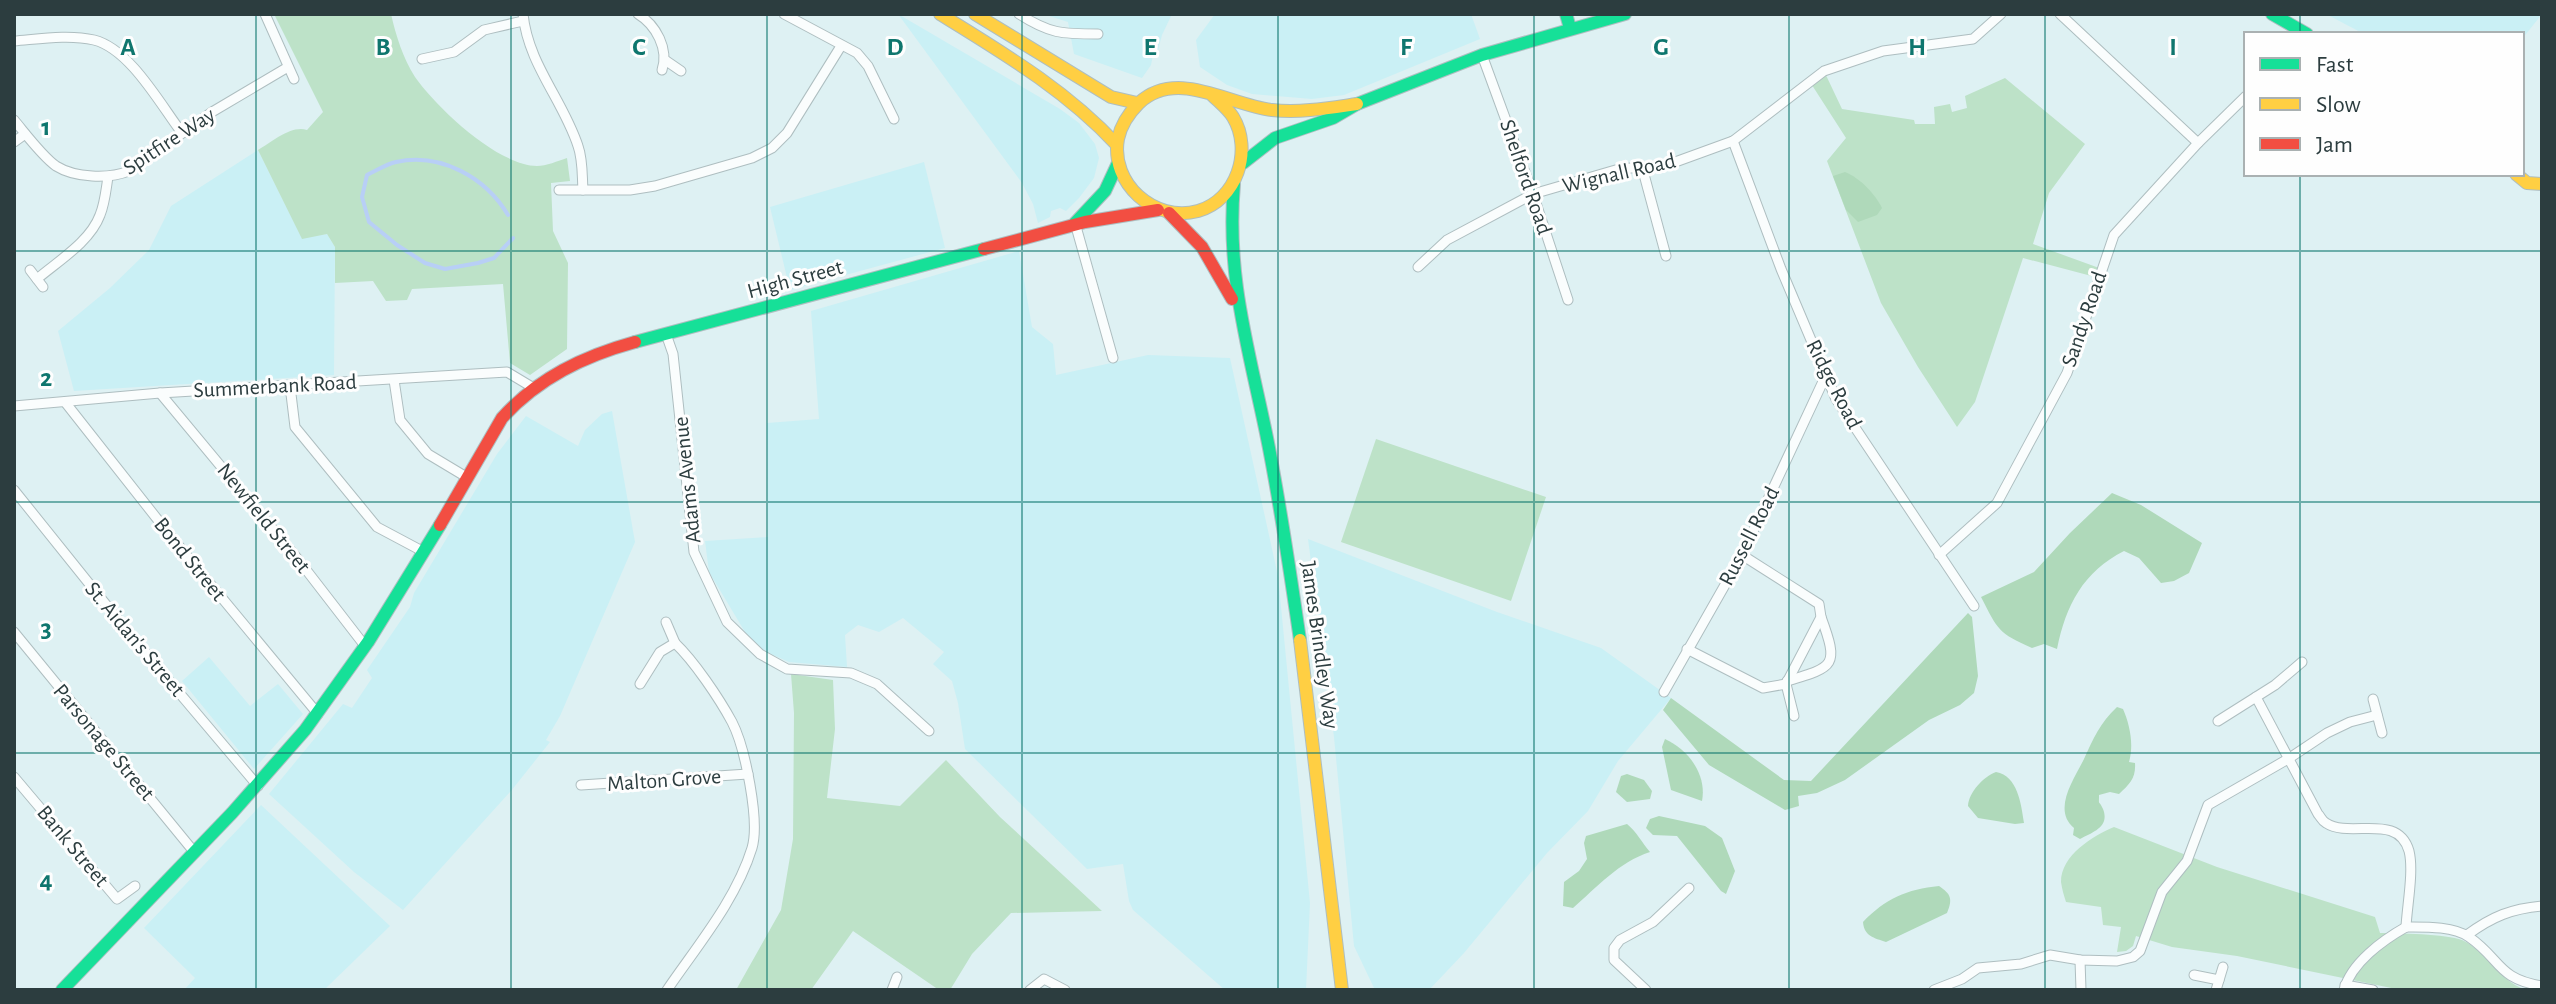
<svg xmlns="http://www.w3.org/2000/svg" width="2556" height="1004" viewBox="0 0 2556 1004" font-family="'Alegreya Sans',sans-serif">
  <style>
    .built { fill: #caf0f5 }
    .green { fill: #bde2c8 }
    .forest { fill: #afd9ba }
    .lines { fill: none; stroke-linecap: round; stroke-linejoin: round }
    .stream { stroke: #b8cff6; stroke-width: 4 }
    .street-casing { stroke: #aebec0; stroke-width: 11 }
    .fast-casing { stroke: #aebec0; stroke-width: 14 }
    .slow-casing { stroke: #aebec0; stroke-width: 14 }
    .jam-casing { stroke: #aebec0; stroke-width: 14 }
    .street { stroke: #fafdfd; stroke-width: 9 }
    .fast { stroke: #16e098; stroke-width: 12 }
    .slow { stroke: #ffcf43; stroke-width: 12 }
    .jam { stroke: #f24e42; stroke-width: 12 }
    .grid { fill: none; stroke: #0f766e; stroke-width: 2; stroke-opacity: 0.55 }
    .labels { text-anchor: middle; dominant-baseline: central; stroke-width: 6; stroke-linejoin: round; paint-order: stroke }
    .street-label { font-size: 22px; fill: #2c3d3f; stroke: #fefefe }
    .grid-label { font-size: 26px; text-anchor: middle; font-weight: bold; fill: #0f766e; stroke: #fefefe; stroke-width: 6; stroke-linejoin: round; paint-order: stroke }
  </style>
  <rect width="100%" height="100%" fill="#def1f3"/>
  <g class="built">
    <polygon points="898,14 1060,109 1079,123 1095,144 1099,158 1094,178 1079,198 1066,211 1060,208 1051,211 1050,217 1038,223 1033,204 1022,183"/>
    <polygon points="1043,14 1172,14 1162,35 1158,50 1154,50 1151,65 1142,78 1074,54 1068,22"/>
    <polygon points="1215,14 1471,14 1480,39 1344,95 1312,99 1252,94 1227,85 1200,67 1196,40"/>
    <polygon points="2326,14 2542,14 2522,39 2522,34 2364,34"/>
    <polygon points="258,150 302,238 327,234 335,247 334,375 74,391 58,331 110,288 149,250 171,206"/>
    <polygon points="924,162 945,248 790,290 770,207"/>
    <polygon points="1019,251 1032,327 1053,344 1056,375 1148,355 1230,358 1278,576 1310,903 1306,990 1225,990 1133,910 1129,901 1123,864 1087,869 965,749 958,703 952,681 933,664 944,652 903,618 879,632 858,625 845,635 847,667 789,662 762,650 745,632 709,572 705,541 768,537 767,423 819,419 811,311"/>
    <polygon points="612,411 635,542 560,716 546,740 550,742 511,791 403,910 354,872 269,794 343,704 352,708 372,678 367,670 410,607 414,593 497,454 526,416 578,446 585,430 602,414"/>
    <polygon points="1308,539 1497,612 1601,648 1671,698 1618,761 1588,811 1547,853 1464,953 1429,990 1375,990 1354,946 1334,737"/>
    <polygon points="209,657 250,706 278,684 303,714 254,769 182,681"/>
    <polygon points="261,805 390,926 324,990 184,990 195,978 144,928"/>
  </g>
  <g class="green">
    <path d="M274 14H391C396 36 403 58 415 77 437 108 497 165 537 166 546 166 558 161 567 158L570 181 551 183 553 231 568 263 567 349 530 375 510 363 503 284 412 289 407 300 386 301 373 281 335 283V247L327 234 302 239 258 150C272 142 291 125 307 130L323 112Z"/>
    <polygon points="1824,71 1842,109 1914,120 1915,124 1935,124 1934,107 1950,104 1952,112 1967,108 1965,96 2005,78 2085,144 2049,193 2033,244 2102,269 2099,278 2023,258 1975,402 1957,427 1918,367 1881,303 1827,161 1846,138 1810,82"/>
    <polygon points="1376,439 1546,497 1511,601 1341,542"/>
    <polygon points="791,674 833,680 835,729 827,798 900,806 946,760 1000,817 1102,911 1011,913 972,954 950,990 939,990 853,931 811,990 736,990 781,910 793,839 794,713"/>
    <path d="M2114 827 2217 867 2375 917 2380 933C2397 933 2447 934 2462 940 2487 951 2496 979 2526 990H2401L2237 956 2172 947 2136 936 2133 946 2126 951 2117 952 2121 927 2103 925 2101 907 2066 902C2064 896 2062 889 2061 882 2061 855 2093 836 2114 827Z"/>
  </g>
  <g class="forest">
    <path d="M1845 172C1860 178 1875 194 1882 208L1877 215 1858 222 1846 210 1833 176Z"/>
    <path d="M2112 493 2141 505 2202 543 2189 573 2174 581 2161 583 2139 558 2124 551C2083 572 2066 605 2057 649L2044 644 2032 648C1998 633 1998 630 1981 597L2034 572 2070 533Z"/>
    <polygon points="1968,613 1972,617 1978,676 1974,693 1960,705 1929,720 1845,780 1817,793 1798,796 1799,806 1785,810 1709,765 1663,710 1671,698 1784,780 1811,781"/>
    <path d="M2117 707 2123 709C2130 725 2134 745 2129 762L2135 763C2136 778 2130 784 2119 794L2110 792 2099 795C2099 808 2098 798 2103 809 2110 827 2093 832 2080 839L2073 835 2074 828C2052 810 2074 779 2084 759 2093 739 2100 723 2117 707Z"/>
    <path d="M1665 739C1689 750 1707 775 1702 801L1671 790 1662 747Z"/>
    <path d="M1996 772C2018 776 2021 804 2024 823L2015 824 1978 818 1968 806C1969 792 1983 777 1996 772Z"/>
    <polygon points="1627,774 1644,780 1652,791 1650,799 1627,802 1616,792 1621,776"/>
    <polygon points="1659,816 1705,826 1722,838 1735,871 1726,894 1721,891 1677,836 1653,835 1646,828 1650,819"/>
    <path d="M1627 824C1637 832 1642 843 1650 852 1619 862 1597 887 1573 908L1563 906 1564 882 1579 871 1587 859 1584 843 1586 836Z"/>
    <path d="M1939 886C1951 894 1953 899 1947 913L1886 942C1874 938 1864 936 1863 922 1885 899 1907 889 1939 886Z"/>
  </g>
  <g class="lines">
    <path class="stream" d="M508 215C486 178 441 152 396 162 386 164 376 171 367 175L362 197 369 222 397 245 425 263 445 269 478 263 494 258 513 238"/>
    <g class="street-casing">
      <g id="street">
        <polyline points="265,14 294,79"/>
        <path d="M523 14C528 64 563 100 578 146 583 160 582 176 583 190"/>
        <path d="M638 14C656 25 669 49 662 70"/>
        <polyline points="784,14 857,53 868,66 894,119"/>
        <path d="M1019 14C1050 34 1062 34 1098 34"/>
        <polyline points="2060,14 2198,143"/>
        <path d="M14 41C39 39 69 34 94 40 130 49 160 104 182 133"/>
        <polyline points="1482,55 1533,194 1568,300"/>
        <polyline points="422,59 454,52 484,30 523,21"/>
        <polyline points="665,60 681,71"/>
        <path d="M14 120C25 133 42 156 56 166 75 178 109 179 129 171L212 112 288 67"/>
        <polyline points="1733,141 1781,269 1836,399 1974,606"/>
        <polyline points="14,142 25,134"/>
        <polyline points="1642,167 1666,256"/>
        <polyline points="559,190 630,190 655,186 752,158 772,148 787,133 841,46"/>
        <polyline points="1075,223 1113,358"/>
        <polyline points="1418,267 1447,240 1533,194 1619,169 1667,165 1733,141 1824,71 1883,51 1973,39 2001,14"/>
        <polyline points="30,270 43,287"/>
        <path d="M37 279C58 261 90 242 100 215 105 203 106 189 108 177"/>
        <polyline points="666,334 673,354 694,552 727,622 760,654 787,669 851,673 877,684 929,731"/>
        <polyline points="394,380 400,420 428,454 468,478"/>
        <polyline points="290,386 295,427 377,527 424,552"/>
        <polyline points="160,393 297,558 365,646"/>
        <polyline points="65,402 169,534 318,714"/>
        <polyline points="14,406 160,393 507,372 532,387"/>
        <polyline points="14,490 132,637 258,786"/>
        <polyline points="1939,555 1997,503 2067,373 2114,235 2198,143 2246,96"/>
        <polyline points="666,622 675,643"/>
        <polyline points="14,632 195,853"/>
        <polyline points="1687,649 1763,688 1786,684 1821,617 1819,604 1742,555"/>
        <path d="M1787 681C1835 667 1839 666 1821 617"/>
        <path d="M640 684 660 652 675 643C694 661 719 698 732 722 745 747 760 821 752 848 736 900 697 946 667 990"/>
        <polyline points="1786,684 1794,716"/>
        <polyline points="1664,692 1742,555 1826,375"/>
        <polyline points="2256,697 2275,685 2302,662"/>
        <polyline points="2373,699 2382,733"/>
        <path d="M2218 721 2256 697 2318 814C2321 817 2322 821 2326 823 2350 839 2398 812 2409 851 2414 871 2407 906 2406 927"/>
        <polyline points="14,777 117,899 135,886"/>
        <polyline points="581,785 748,774"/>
        <path d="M2406 927C2425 927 2453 926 2469 937 2501 959 2497 979 2542 986"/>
        <path d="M2467 935C2493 916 2511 909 2542 906"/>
        <polyline points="2080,960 2081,990"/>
        <polyline points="2194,975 2219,980"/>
        <polyline points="2345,985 2373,990"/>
        <polyline points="892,990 897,977"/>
        <polyline points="1030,990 1044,979 1065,990"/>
        <polyline points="1646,990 1614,960 1614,948 1620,940 1653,922 1689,888"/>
        <polyline points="1934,990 1962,979 1978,968 2021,964 2050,955 2080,960 2117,961 2133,957 2140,951 2162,892 2187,861 2208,805 2288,759 2327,733 2350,722 2377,715"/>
        <polyline points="2216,990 2223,967"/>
        <path d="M2344 990C2351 963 2383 940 2406 927"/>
      </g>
    </g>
    <g class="fast-casing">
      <g id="fast">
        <polyline points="1566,14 1570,28"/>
        <polyline points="2272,14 2307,34"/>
        <polyline points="1243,163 1275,138 1333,118 1357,104 1482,55 1625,14"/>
        <path d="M1234 184C1226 274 1248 346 1266 433 1280 501 1290 571 1300 640"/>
        <polyline points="1075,223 1105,191 1118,163"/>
        <polyline points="635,342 984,249"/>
        <polyline points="62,990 232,813 305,730 368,642 440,525"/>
      </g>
    </g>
    <g class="slow-casing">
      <g id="slow">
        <path d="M940 14C1003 53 1066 90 1117 145"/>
        <polyline points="975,14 1111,97 1137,103"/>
        <path d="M1212 95C1219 102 1228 109 1233 117 1253 150 1237 200 1198 211 1154 223 1110 183 1118 139 1121 124 1129 113 1139 103 1177 68 1229 105 1272 110 1301 113 1329 108 1357 104"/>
        <polyline points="2516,174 2527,183 2542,184"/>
        <polyline points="1300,640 1342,990"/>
      </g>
    </g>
    <g class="jam-casing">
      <g id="jam">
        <polyline points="1169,213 1202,247 1232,299"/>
        <polyline points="984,249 1085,222 1158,210"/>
        <path d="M440 525 502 418C538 378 584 356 635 342"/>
      </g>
    </g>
    <use href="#street" class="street"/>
    <use href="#fast" class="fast"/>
    <use href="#slow" class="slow"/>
    <use href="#jam" class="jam"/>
  </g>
  <path class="grid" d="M256 14V990M511 14V990M767 14V990M1022 14V990M1278 14V990M1534 14V990M1789 14V990M2045 14V990M2300 14V34M2300 174V990M14 251H2542M14 502H2542M14 753H2542"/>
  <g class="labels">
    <g class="street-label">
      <text transform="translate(169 141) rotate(-33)">Spitfire Way</text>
      <text transform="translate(1619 173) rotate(-13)">Wignall Road</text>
      <text transform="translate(1526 177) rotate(71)">Shelford Road</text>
      <text transform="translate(795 279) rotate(-15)">High Street</text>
      <text transform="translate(2084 319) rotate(-71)">Sandy Road</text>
      <text transform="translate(1834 384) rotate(63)">Ridge Road</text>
      <text transform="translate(275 386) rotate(-3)">Summerbank Road</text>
      <text transform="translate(687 480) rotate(-96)">Adams Avenue</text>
      <text transform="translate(264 518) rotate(51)">Newfield Street</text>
      <text transform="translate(1749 536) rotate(-63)">Russell Road</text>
      <text transform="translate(190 559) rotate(51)">Bond Street</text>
      <text transform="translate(135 639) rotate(50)">St. Aidan's Street</text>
      <text transform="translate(1320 645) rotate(82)">James Brindley Way</text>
      <text transform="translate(104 742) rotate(50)">Parsonage Street</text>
      <text transform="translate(664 780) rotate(-4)">Malton Grove</text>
      <text transform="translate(73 846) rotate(50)">Bank Street</text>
    </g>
  </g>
  <g class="grid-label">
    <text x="128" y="55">A</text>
    <text x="383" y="55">B</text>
    <text x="639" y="55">C</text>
    <text x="895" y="55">D</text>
    <text x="1150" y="55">E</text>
    <text x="1406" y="55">F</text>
    <text x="1661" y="55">G</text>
    <text x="1917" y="55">H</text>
    <text x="2173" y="55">I</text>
    <text x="46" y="135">1</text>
    <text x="46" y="386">2</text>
    <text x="46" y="637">3</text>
    <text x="46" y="888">4</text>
  </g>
  <rect width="2556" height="1004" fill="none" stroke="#2c3d3f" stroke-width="32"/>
  <rect x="2244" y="32" width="280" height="144" fill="#fefefe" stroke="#aab1b2" stroke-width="2"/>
  <rect x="2260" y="58" width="40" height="12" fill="#16e098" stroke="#aab1b2" stroke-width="2"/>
  <text x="2316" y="72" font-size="24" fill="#2c3d3f">Fast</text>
  <rect x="2260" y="98" width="40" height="12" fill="#ffcf43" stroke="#aab1b2" stroke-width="2"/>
  <text x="2316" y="112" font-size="24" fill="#2c3d3f">Slow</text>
  <rect x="2260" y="138" width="40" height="12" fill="#f24e42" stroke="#aab1b2" stroke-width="2"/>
  <text x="2316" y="152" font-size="24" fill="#2c3d3f">Jam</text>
</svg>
